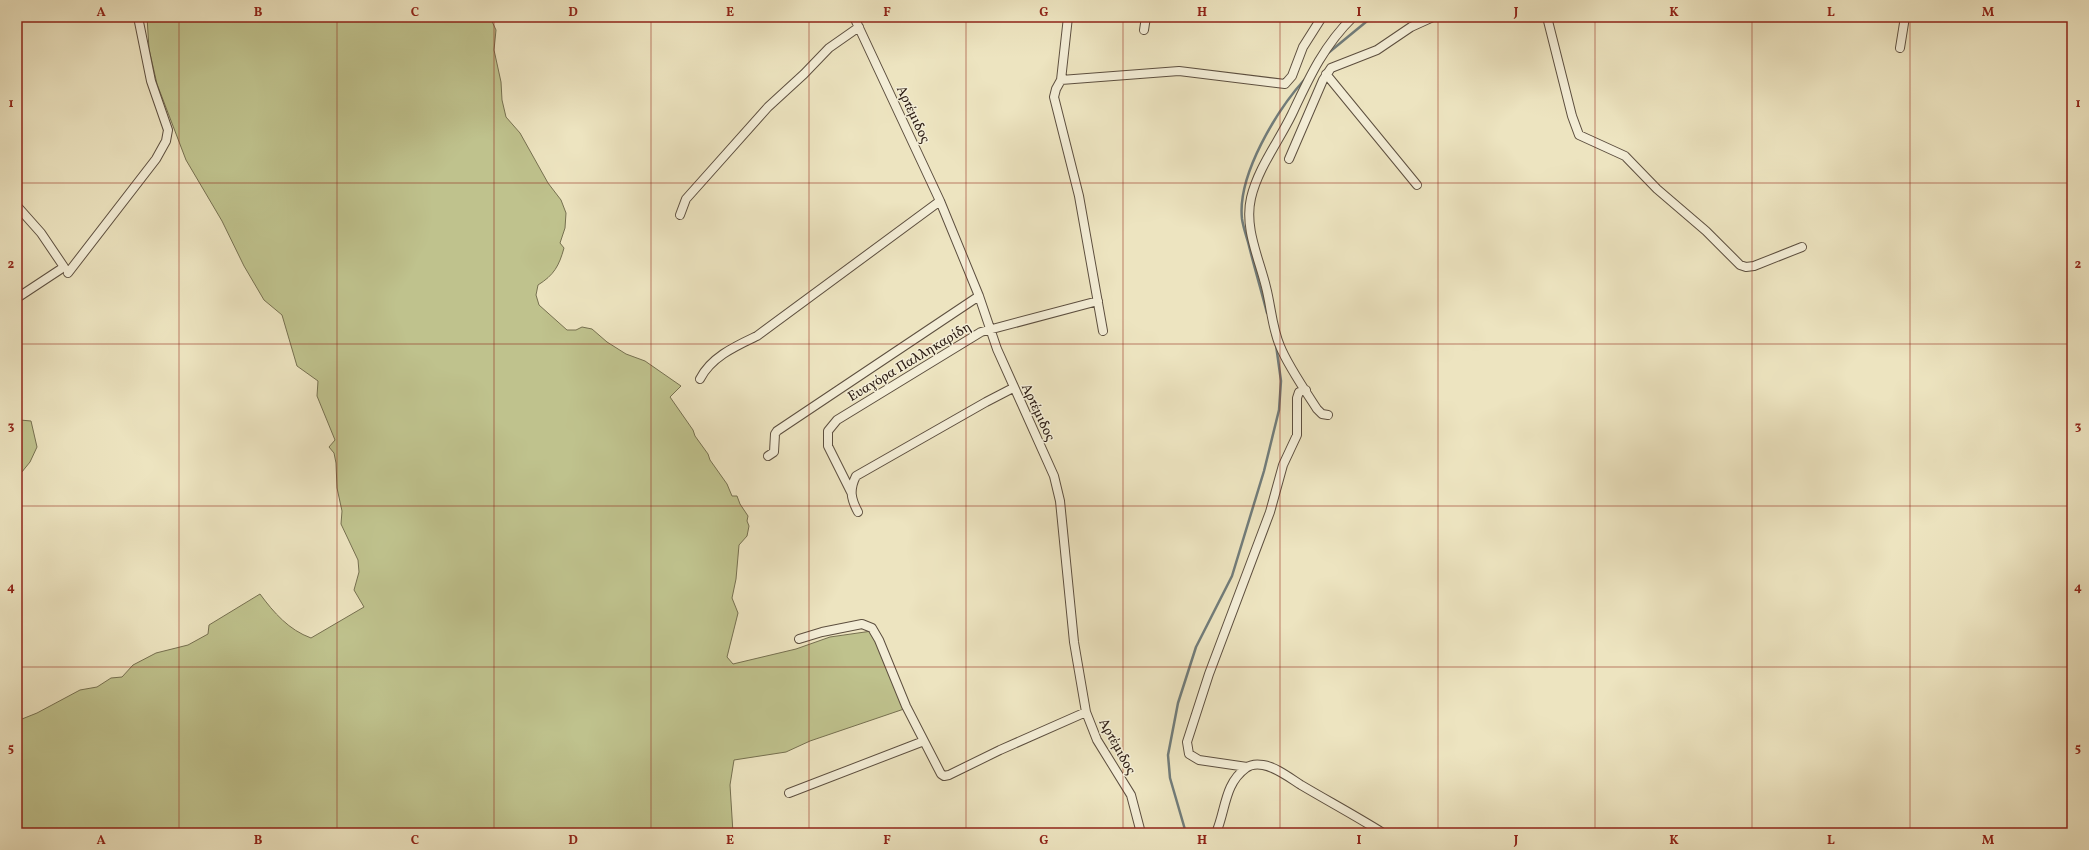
<svg xmlns="http://www.w3.org/2000/svg" width="2089" height="850" viewBox="0 0 2089 850" font-family="Vollkorn,serif">
  <style>
    .green { fill: #bfc28d; stroke: #767050 }
    .lines { fill: none; stroke-linecap: round; stroke-linejoin: round }
    .stream { stroke: #717c7a; stroke-width: 2.5 }
    .street-casing { stroke: #5d4f3f; stroke-width: 10 }
    .street { stroke: #f3edd6; stroke-width: 8 }
    .grid { fill: none; stroke: #8f2418; stroke-width: 1; stroke-opacity: 0.55 }
    .labels { text-anchor: middle; stroke-width: 3; stroke-linejoin: round; paint-order: stroke }
    .street-label { font-size: 14px; fill: #2d1d14; stroke: #f3edd6 }
    .neatline { fill: none; stroke: #8f2418; stroke-width: 1.5 }
    .grid-label { font-size: 13px; text-anchor: middle; font-weight: bold; fill: #8f2418 }
  </style>
  <rect width="100%" height="100%" fill="#ede4c0"/>
  <filter id="stains"><feTurbulence type="fractalNoise" baseFrequency=".005" numOctaves="4"/><feColorMatrix values="0 0 0 0 .2 0 0 0 0 .09 0 0 0 0 .02 0 0 0 .5 -.17"/></filter>
  <radialGradient id="worn" r=".72"><stop offset=".6" stop-color="#630" stop-opacity="0"/><stop offset="1" stop-color="#630" stop-opacity=".3"/></radialGradient>
  <path class="green" d="M147 17H490L496 30 494 50 501 82 502 100 506 117 520 133 548 183 561 200 566 213 565 228 560 243 564 248C559 266 554 275 538 285L536 295 539 305 567 330H576L582 327 592 329 607 342 626 354 645 361 681 386 670 397 693 430 695 436 708 454 710 460 727 484 732 496H737L740 504 748 516 747 521 749 526 747 536 739 545 736 579 732 598 738 613 727 657 733 664 796 649 830 637 872 631 904 709 810 741 786 752 734 760 730 785 733 833H17V721L37 713 80 690 97 687 111 678 122 677 133 665 156 653 188 645 208 634 209 625 260 594C274 613 289 630 311 638L364 607 354 590 359 572 358 560 341 524 342 511 337 488 336 463 334 453 329 447 335 440 317 396 318 381 297 366 282 315 264 300 244 266 222 221 186 160 157 84 149 49Z
    M17 415 20 420 31 421 37 447 30 462 17 478Z"/>
  <g class="lines">
    <path class="stream" d="M1327 54 1372 17
      M1267 313C1261 290 1254 266 1248 242 1246 235 1243 226 1242 219 1237 175 1277 110 1305 79
      M1186 833 1170 778 1168 755 1178 703 1196 647 1232 576 1264 471 1279 410 1281 381 1276 345"/>
    <g class="street-casing">
      <path id="street" d="M854 17 940 201 979 296 997 349 1054 476 1060 501 1074 642 1086 712 1097 740 1131 795 1141 833
        M1068 17 1061 80 1056 89 1054 97 1079 196 1103 331
        M1547 17 1572 116 1579 135 1625 156 1657 189 1706 231 1740 265 1746 267 1754 266 1802 247
        M1144 30 1146 17
        M1900 48 1905 17
        M1326 74 1417 185
        M1061 80 1179 71 1285 84 1292 76 1303 47 1322 17
        M1289 159 1323 80 1331 68 1377 50 1411 27 1433 17
        M17 206 41 233 64 267 17 298
        M680 215 686 199 768 107 804 74 829 48 859 27
        M68 273 156 159 166 141 168 130 151 81 138 17
        M700 379C711 357 736 346 757 336L940 201
        M1328 415 1322 414 1317 409C1306 392 1287 364 1280 346 1272 328 1271 306 1266 287 1259 258 1244 228 1251 198 1258 168 1279 141 1292 114 1309 78 1324 45 1353 17
        M768 456 774 452 775 434 777 431 979 296
        M851 492 828 446V431L837 420 981 332 1098 301
        M858 512C851 499 849 490 856 476L986 402 1013 388
        M799 639 822 632 862 624 872 628 879 640 906 706 924 741
        M1247 767 1199 760 1189 754 1187 742 1209 674 1270 512 1283 465 1297 435V398L1299 392 1306 390
        M789 793 924 741 941 774 944 776 949 775 1000 750 1086 712
        M1216 833C1226 810 1224 784 1246 768 1251 764 1257 764 1263 765 1276 767 1290 778 1301 785 1328 801 1356 816 1383 833"/>
    </g>
    <use href="#street" class="street"/>
  </g>
  <path class="grid" d="M179 17V833M337 17V833M494 17V833M651 17V833M809 17V833M966 17V833M1123 17V833M1280 17V833M1438 17V833M1595 17V833M1752 17V833M1910 17V833M17 183H2072M17 344H2072M17 506H2072M17 667H2072"/>
  <g class="labels">
    <g class="street-label">
      <text transform="translate(914 114) rotate(65)" y="5">Αρτέμιδος</text>
      <text transform="translate(909 361) rotate(-31)" y="5">Ευαγόρα Παλληκαρίδη</text>
      <text transform="translate(1039 412) rotate(65)" y="5">Αρτέμιδος</text>
      <text transform="translate(1118 746) rotate(61)" y="5">Αρτέμιδος</text>
    </g>
  </g>
  <rect width="2089" height="850" fill="none" stroke="#ede4c0" stroke-width="44"/>
  <rect x="22" y="22" width="2045" height="806" class="neatline"/>
  <g class="grid-label">
    <text x="101" y="16">A</text>
    <text x="258" y="16">B</text>
    <text x="415" y="16">C</text>
    <text x="573" y="16">D</text>
    <text x="730" y="16">E</text>
    <text x="887" y="16">F</text>
    <text x="1044" y="16">G</text>
    <text x="1202" y="16">H</text>
    <text x="1359" y="16">I</text>
    <text x="1516" y="16">J</text>
    <text x="1674" y="16">K</text>
    <text x="1831" y="16">L</text>
    <text x="1988" y="16">M</text>
    <text x="11" y="107">1</text>
    <text x="2078" y="107">1</text>
    <text x="11" y="268">2</text>
    <text x="2078" y="268">2</text>
    <text x="11" y="430">3</text>
    <text x="2078" y="430">3</text>
    <text x="11" y="591">4</text>
    <text x="2078" y="591">4</text>
    <text x="11" y="752">5</text>
    <text x="2078" y="752">5</text>
    <text x="101" y="844">A</text>
    <text x="258" y="844">B</text>
    <text x="415" y="844">C</text>
    <text x="573" y="844">D</text>
    <text x="730" y="844">E</text>
    <text x="887" y="844">F</text>
    <text x="1044" y="844">G</text>
    <text x="1202" y="844">H</text>
    <text x="1359" y="844">I</text>
    <text x="1516" y="844">J</text>
    <text x="1674" y="844">K</text>
    <text x="1831" y="844">L</text>
    <text x="1988" y="844">M</text>
  </g>
  <rect width="100%" height="100%" filter="url(#stains)"/>
  <rect width="100%" height="100%" fill="url(#worn)"/>
</svg>
